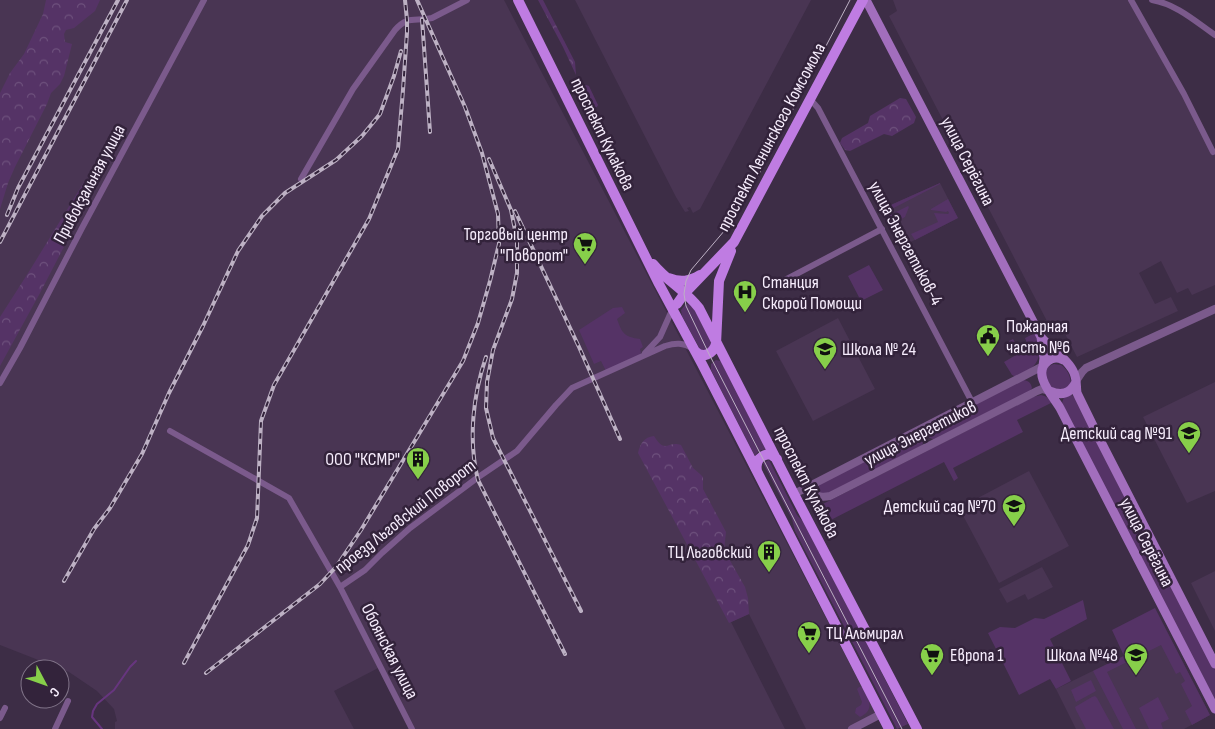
<svg xmlns="http://www.w3.org/2000/svg" width="1215" height="729" viewBox="0 0 1215 729" font-family="'Sofia Sans Condensed',sans-serif">
  <style>
    .built { fill: #493553 }
    .green { fill: #536 }
    .forest { fill: url(#forest-crowns) }
    .lines { fill: none; stroke-linecap: round; stroke-linejoin: round }
    .stream { stroke: #67357f; stroke-width: 2 }
    .minor { stroke: #7b5a8c; stroke-width: 6 }
    .tertiary { stroke: #7b5a8c; stroke-width: 8 }
    .secondary { stroke: #a26ebd; stroke-width: 9 }
    .primary { stroke: #bf7ce2; stroke-width: 10 }
    .tram { stroke: #bdb1c4; stroke-width: 1 }
    .rail-casing { stroke: #bdb1c4; stroke-width: 4 }
    .rail { stroke: #33233b; stroke-width: 2; stroke-dasharray: 5.5; stroke-linecap: butt }
    .labels { text-anchor: middle; stroke-width: 5; stroke-linejoin: round; paint-order: stroke }
    .street-label { font-size: 18px; fill: #f7edfd; stroke: #33233b }
    .poi-label { font-size: 18px; fill: #f7edfd; stroke: #33233b; text-anchor: end }
  </style>
  <defs>
    <pattern id="forest-crowns" width="20" height="18" patternUnits="userSpaceOnUse" patternTransform="scale(1.25)"><rect width="20" height="18" fill="#536"/><path d="M2 6a3 3 0 1 1 6 0M12 15a3 3 0 1 1 6 0" fill="none" stroke="#6e517d"/></pattern>
  </defs>
  <rect width="100%" height="100%" fill="#3d2d46"/>
  <path class="built" d="M0 0H504L878 718 856 729H806L749 614 731 622 785 729H415L382 666 334 691 354 729H115V722L117 721 114 709 97 691 69 672 0 645Z
    M575 0H811L700 209 693 213 690 207 687 208 689 211 685 212 676 197Z
    M893 0H1131L1213 155 1215 154V285L1192 295 1188 288 1177 293 1161 261 1139 273 1155 304 1171 297 1178 311 1077 357 1058 320 1049 325 889 16 897 11Z
    M940 183 958 218 903 246 884 208Z
    M838 318 875 389 813 421 776 351Z
    M1215 382V491L1187 503 1143 417Z
    M1029 471 1069 546 999 583 959 508Z
    M1042 567 1053 587 1028 600 1025 594 1007 603 999 589Z
    M1215 571V631L1191 583Z
    M1168 634 1210 715 1184 729H1076L1056 689Z"/>
  <path class="green" d="M586 85 589 86 598 105 597 107 586 112 576 90Z
    M940 183V184L886 212 884 208Z
    M948 199 958 218 915 240 911 234 938 222 934 213 948 214 949 213 948 211 946 212 931 210V209Z
    M908 206 909 207 905 217 896 222 897 225 893 227 888 216Z
    M869 265 883 290 861 301 848 276Z
    M688 304 693 307 711 341C712 348 706 352 700 349L682 316 681 310 685 305Z
    M622 307 625 313 617 319C622 333 624 337 640 339L643 347 640 349 641 353 638 356 606 371 601 361 594 364 579 330 613 308Z
    M1035 333C1041 345 1042 361 1030 369 1026 372 1021 374 1016 377L1012 375 1004 362 1016 355 1009 341 1013 339 1018 348 1027 343 1025 338Z
    M716 360 721 361 768 450C762 449 758 451 755 456L711 370V364Z
    M1054 364 1061 365C1067 369 1070 375 1071 383 1066 391 1059 390 1051 387 1046 378 1041 368 1054 364Z
    M1022 380C1027 380 1031 382 1032 388L1029 392 934 439C928 439 926 434 929 429Z
    M1041 395C1046 396 1049 398 1051 403L1017 420 1023 432 953 468 958 478 954 481 944 462 823 524 815 508 1033 397Z
    M1069 395H1072L1076 399 1215 670V702L1062 403 1064 397Z
    M917 434C923 435 925 440 922 445L828 494 821 493C818 490 818 487 820 484Z
    M769 460 797 515 805 524 908 724 897 729 795 531 792 519 763 463Z
    M1083 600 1087 619 1050 639 1071 681 1056 689 1050 679 1019 695 988 633 1000 627 1015 628 1035 618 1044 619Z
    M1155 608 1210 715 1192 725 1185 711 1192 706 1181 684 1185 681 1180 672 1176 674 1161 645 1107 672 1136 729H1123L1093 671 1124 656 1112 630Z
    M1091 680 1096 691 1076 702 1071 690Z
    M859 687H863C868 699 876 709 860 717L855 713 856 708 861 705 862 702 857 689Z
    M1095 696 1097 698 1114 729H1086L1076 710 1075 707 1092 697Z
    M1158 697 1169 719 1161 723 1163 729H1149L1139 708Z"/>
  <path class="forest" d="M46 0H100L95 11 74 28 66 30 64 34 65 42 72 44 64 76 60 84 51 93 47 104 15 167 8 183 0 209V93L10 73 24 54 43 14Z
    M538 0H543L575 62 576 75 563 47Z
    M900 98 906 99 916 117 914 123 892 136 884 134 850 151 845 150 840 143 842 138 868 123 870 116Z
    M84 182 97 183 40 293 0 366V317L30 270Z
    M654 436C666 455 667 440 681 445L693 468 700 474 703 477V489L726 532 724 550 745 587 748 598 749 614 729 623 638 453C640 444 644 437 654 436Z"/>
  <g class="lines">
    <path class="stream" d="M102 729 92 717 93 711 97 704 114 690 130 667 136 661"/>
    <path class="minor" d="M1131 0 1184 94 1213 152
      M1152 0C1176 4 1195 21 1215 35
      M810 99 818 108 972 402
      M301 179 353 89 395 30C408 15 415 22 432 18L467 0
      M783 281 882 229
      M645 353 660 337 672 310
      M0 383 20 348 82 228 204 0
      M170 431 289 498 340 587 412 729
      M340 587 365 570 382 553 410 528 477 478 517 451 556 405 572 388 665 346C675 343 683 342 693 349
      M0 718 5 708
      M55 729 68 701"/>
    <path class="tertiary" d="M1076 381 1082 372 1086 368 1215 309
      M804 488C817 492 815 499 830 496L1037 391 1042 389 1049 391
      M794 494 1043 366
      M852 729 881 714"/>
    <path class="secondary" d="M866 0 1041 337C1050 348 1069 360 1074 373 1077 380 1076 386 1077 393L1099 438 1215 664
      M1041 337 1044 358 1043 366
      M1063 360C1058 357 1053 357 1048 361 1031 373 1053 396 1060 408L1215 709
      M1050 391C1061 396 1070 394 1076 382"/>
    <path class="primary" d="M518 0 659 284 702 364 889 729
      M653 264C667 281 686 291 699 308L794 494 917 729
      M669 278C681 283 690 281 700 275
      M677 304 684 294 734 242 863 0
      M695 351C703 359 713 354 716 344L719 281 731 251
      M757 471C755 461 760 455 770 454L777 459"/>
    <path class="tram" d="M850 0 744 203 725 230 691 270 686 281 684 294 686 306 709 354 902 729"/>
    <g class="rail-casing">
      <path id="rail" d="M422 19 430 132
        M489 159 511 210 517 240V273L512 299 493 350 487 382 486 408 493 438 581 611
        M515 211 579 347 620 439
        M7 215 18 188 118 0
        M0 242 127 0
        M486 357C473 395 468 440 478 480L565 654
        M64 581 94 529 110 508 142 454 169 393 203 326 238 251 262 216 285 193 336 160 362 136 380 114 394 76 401 51
        M184 663 248 545 257 518 261 421 274 385 369 219 398 149 403 90 407 32V20L405 0
        M206 673 320 584 336 567 361 530 463 361 478 323 490 281 499 244 498 214 482 153 465 107 417 0"/>
    </g>
    <use href="#rail" class="rail"/>
  </g>
  <defs>
    <g id="supermarket-pin" transform="scale(1.25)"><path d="M0 17L-7.5 6A9.5 9.5 0 1 1 7.5 6Z" fill="#87cf4a" stroke="#33233b"/><path d="M-6-5.5h2.5l.6 2H6L4.5 2H-2.5L-4.4-4H-6ZM-1.5 3.2a1.3 1.3 0 1 0 .1 0ZM3 3.2a1.3 1.3 0 1 0 .1 0Z" fill="#111"/></g>
    <g id="hospital-pin" transform="scale(1.25)"><path d="M0 17L-7.5 6A9.5 9.5 0 1 1 7.5 6Z" fill="#87cf4a" stroke="#33233b"/><path d="M-5-5h3v3.5h4V-5h3V5h-3V1.5h-4V5h-3Z" fill="#111"/></g>
    <g id="civic-pin" transform="scale(1.25)"><path d="M0 17L-7.5 6A9.5 9.5 0 1 1 7.5 6Z" fill="#87cf4a" stroke="#33233b"/><path d="M-.6-6.5H3V-4.5H.6V-3L4-1V1h2V6H-6V1h2V-1L-.6-3ZM-1.2 2.5V6h2.4V2.5Z" fill="#111"/></g>
    <g id="school-pin" transform="scale(1.25)"><path d="M0 17L-7.5 6A9.5 9.5 0 1 1 7.5 6Z" fill="#87cf4a" stroke="#33233b"/><path d="M0-5L7-2L0 1L-7-2ZM-4 1L0 2.5L4 1V4Q0 6-4 4Z" fill="#111"/></g>
    <g id="building-pin" transform="scale(1.25)"><path d="M0 17L-7.5 6A9.5 9.5 0 1 1 7.5 6Z" fill="#87cf4a" stroke="#33233b"/><path d="M-4-6H4V6H1V3H-1V6H-4ZM-2.5-4.3h1.7v1.8h-1.7ZM.8-4.3h1.7v1.8H.8ZM-2.5-1h1.7V.8h-1.7ZM.8-1h1.7V.8H.8Z" fill="#111"/></g>
  </defs>
  <g fill-rule="evenodd">
    <use href="#supermarket-pin" x="585" y="244"/>
    <use href="#hospital-pin" x="745" y="292"/>
    <use href="#civic-pin" x="988" y="336"/>
    <use href="#school-pin" x="825" y="349"/>
    <use href="#school-pin" x="1189" y="433"/>
    <use href="#building-pin" x="418" y="459"/>
    <use href="#school-pin" x="1014" y="506"/>
    <use href="#building-pin" x="769" y="552"/>
    <use href="#supermarket-pin" x="809" y="633"/>
    <use href="#supermarket-pin" x="932" y="655"/>
    <use href="#school-pin" x="1136" y="655"/>
  </g>
  <g class="labels">
    <g class="street-label">
      <text transform="translate(603 134) rotate(64)" y="6">проспект Кулакова</text>
      <text transform="translate(771 137) rotate(-62)" y="6">проспект Ленинского Комсомола</text>
      <text transform="translate(968 161) rotate(63)" y="6">улица Серёгина</text>
      <text transform="translate(89 184) rotate(-62)" y="6">Привокзальная улица</text>
      <text transform="translate(906 243) rotate(62)" y="6">улица Энергетиков-4</text>
      <text transform="translate(920 433) rotate(-27)" y="6">улица Энергетиков</text>
      <text transform="translate(807 482) rotate(63)" y="6">проспект Кулакова</text>
      <text transform="translate(405 516) rotate(-38)" y="6">проезд Льговский Поворот</text>
      <text transform="translate(1147 542) rotate(63)" y="6">улица Серёгина</text>
      <text transform="translate(390 651) rotate(63)" y="6">Обоянская улица</text>
    </g>
    <g class="poi-label">
      <text x="568" y="240">Торговый центр<tspan x="568" dy="21">"Поворот"</tspan></text>
      <text x="762" y="288" text-anchor="start">Станция<tspan x="762" dy="21">Скорой Помощи</tspan></text>
      <text x="1006" y="332" text-anchor="start">Пожарная<tspan x="1006" dy="21">часть №6</tspan></text>
      <text x="842" y="355" text-anchor="start">Школа № 24</text>
      <text x="1172" y="439">Детский сад №91</text>
      <text x="400" y="465">ООО "КСМР"</text>
      <text x="996" y="512">Детский сад №70</text>
      <text x="752" y="558">ТЦ Льговский</text>
      <text x="826" y="639" text-anchor="start">ТЦ Альмирал</text>
      <text x="950" y="661" text-anchor="start">Европа 1</text>
      <text x="1118" y="661">Школа №48</text>
    </g>
  </g>
  <g transform="translate(45 684) rotate(131)"><circle r="24" fill="#33233b" stroke="#817489"/>
  <path d="M0-4L9 19L0 12L-9 19Z" fill="#87cf4a"/>
  <text y="-8" font-size="14" font-weight="bold" text-anchor="middle" fill="#f7edfd">С</text>
  </g>
</svg>
